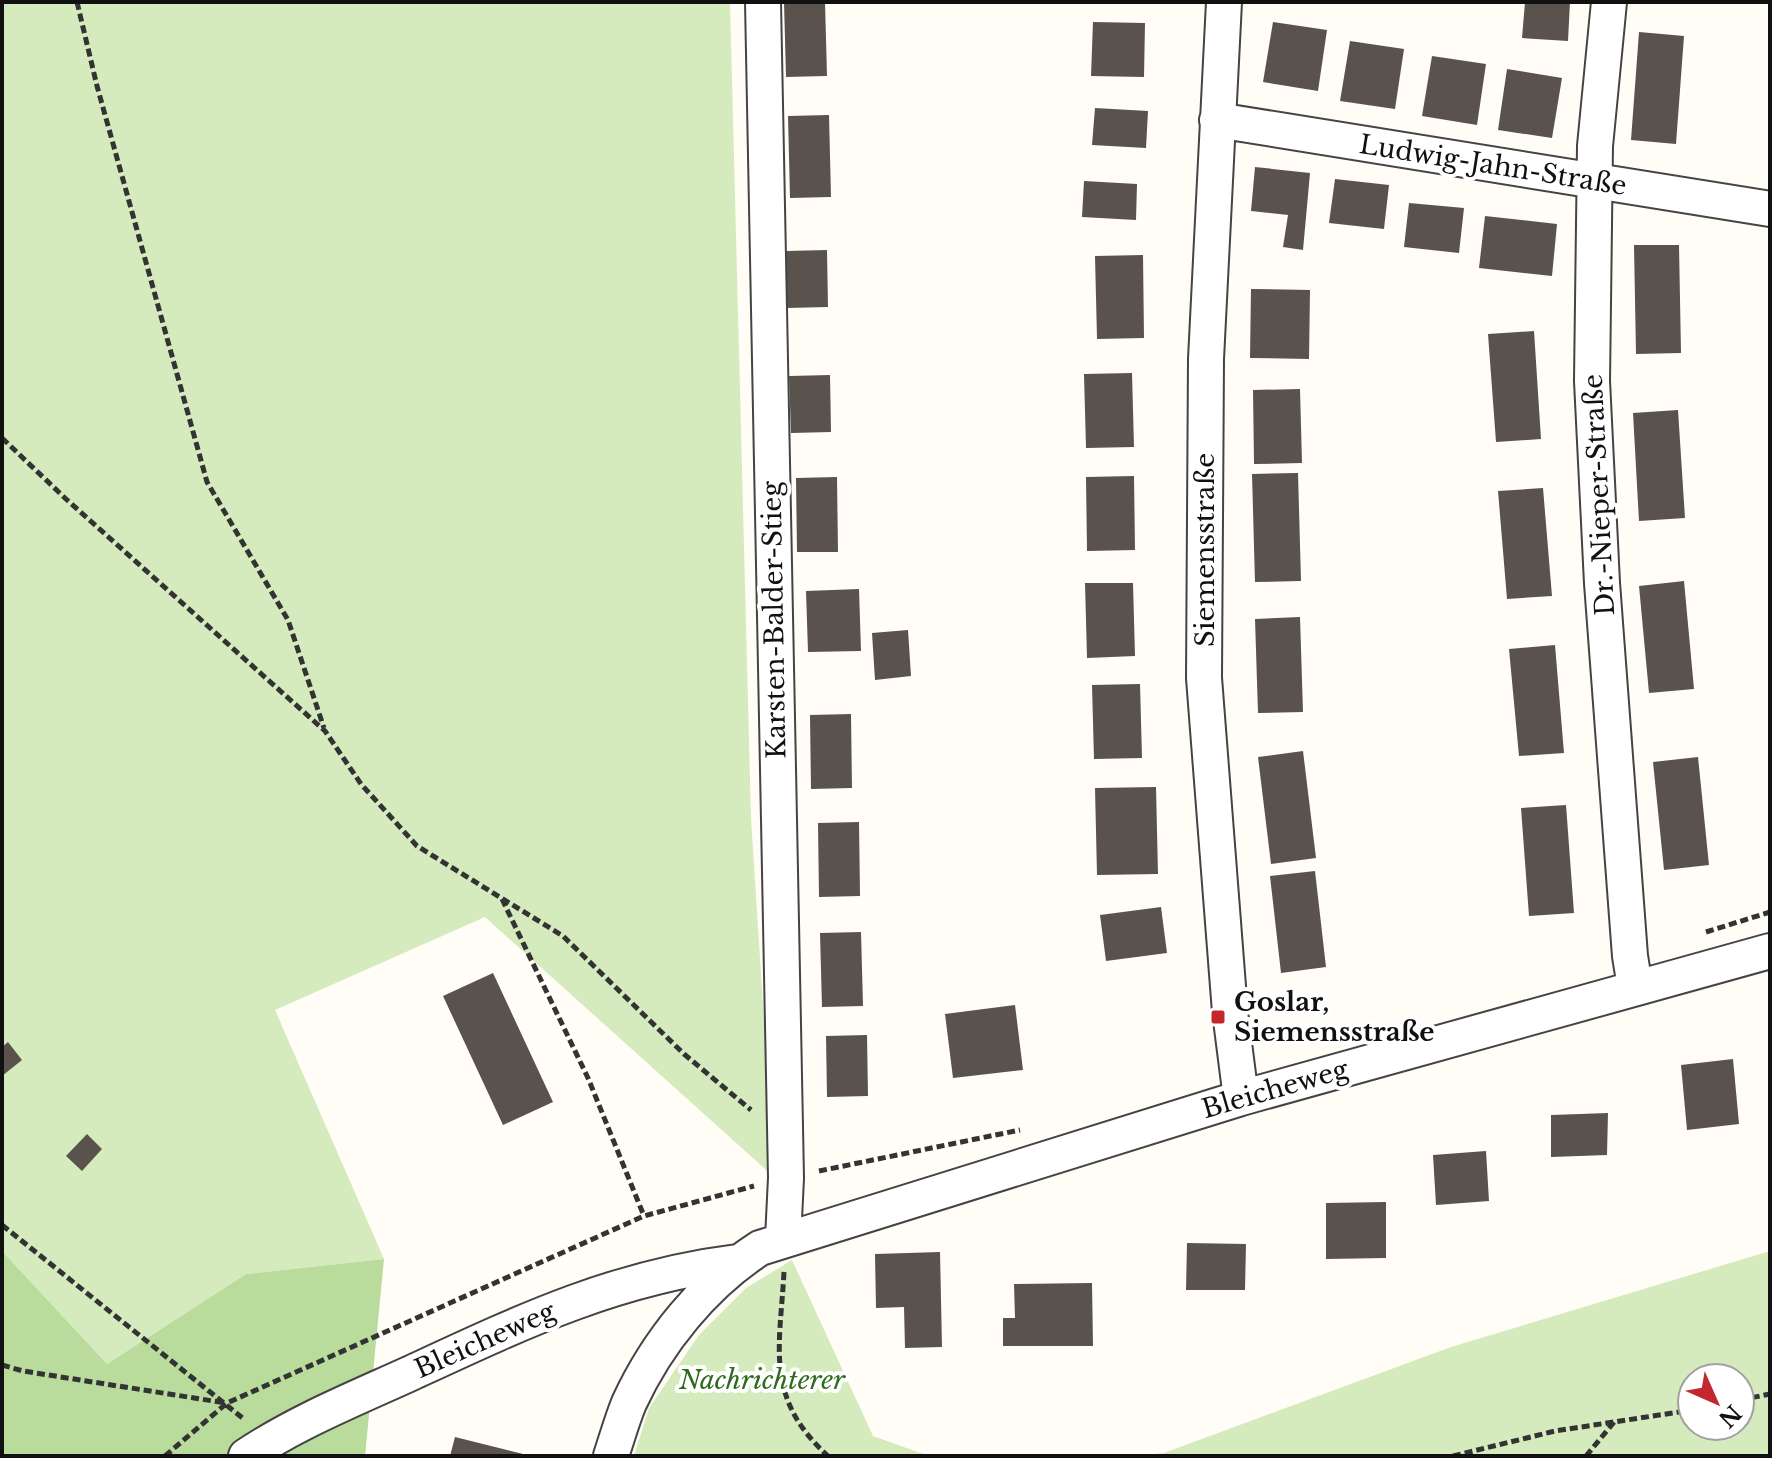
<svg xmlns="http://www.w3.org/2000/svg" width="1772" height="1458" viewBox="0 0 1772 1458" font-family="'Libre Baskerville',serif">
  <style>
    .green { fill: #d5ebbd; fill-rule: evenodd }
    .forest { fill: #b9dc9c }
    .building { fill: #5a524d }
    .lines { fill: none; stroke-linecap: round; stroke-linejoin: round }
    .minor-casing { stroke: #444; stroke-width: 38 }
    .path { stroke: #333; stroke-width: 5; stroke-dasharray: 8 4; stroke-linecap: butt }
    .minor { stroke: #fff; stroke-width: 34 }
    .poi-dot { fill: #c4262e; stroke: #fff; stroke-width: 3 }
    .labels { text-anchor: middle; stroke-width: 8; stroke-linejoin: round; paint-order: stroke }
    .street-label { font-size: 26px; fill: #111; stroke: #fff }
    .poi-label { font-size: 26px; font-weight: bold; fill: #111; stroke: #fff; text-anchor: start }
    .park-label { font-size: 26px; font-style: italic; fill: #2f6b1f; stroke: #fff }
  </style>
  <rect width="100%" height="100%" fill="#fffdf5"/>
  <path class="green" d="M2 2H730L751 818 774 1177 485 917 275 1010 384 1259 246 1274 107 1364 2 1251Z
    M1770 1251V1456H1138L1164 1453 1451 1347ZM1692 1378H1740V1426H1692Z
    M792 1260 873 1436 929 1456H634L649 1408 699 1335 746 1288Z"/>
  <path class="forest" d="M2 1251 107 1364 246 1274 384 1259 365 1456H2Z"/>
  <path class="building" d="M784 2H825L827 76 786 77Z
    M1525 2H1570L1568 41 1522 38Z
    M1093 22 1145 23 1144 77 1091 76Z
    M1273 22 1327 30 1318 91 1263 82Z
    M1639 32 1684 36 1676 144 1631 140Z
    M1350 41 1404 49 1395 109 1340 101Z
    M1432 56 1486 64 1477 125 1422 116Z
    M1507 69 1562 78 1552 138 1498 130Z
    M1095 108 1148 111 1146 148 1092 145Z
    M829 115 831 197 790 198 788 116Z
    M1255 167 1310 173 1303 250 1283 247 1288 215 1251 211Z
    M1335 179 1389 185 1384 229 1329 223Z
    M1084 181 1137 184 1136 220 1082 217Z
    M1409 203 1464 208 1459 253 1404 247Z
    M1485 216 1557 224 1552 276 1479 268Z
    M1634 245H1679L1681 353 1636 354Z
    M827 250 828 307 787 308 786 251Z
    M1143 255 1144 338 1097 339 1095 256Z
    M1251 289 1310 290 1309 359 1250 358Z
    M1534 331 1541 439 1496 442 1488 334Z
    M1132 373 1134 447 1086 448 1084 374Z
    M830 375 831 432 791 433 789 376Z
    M1300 389 1302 463 1254 464 1253 390Z
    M1678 410 1685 518 1639 521 1633 413Z
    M1298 473 1301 581 1255 582 1252 474Z
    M1134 476 1135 550 1087 551 1086 477Z
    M837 477 838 552H797L796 478Z
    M1543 488 1552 596 1507 599 1498 491Z
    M1684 581 1694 689 1649 693 1639 586Z
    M1085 583H1133L1135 656 1087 658Z
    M859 589 861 651 808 652 806 591Z
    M1300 617 1303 712 1258 713 1255 619Z
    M908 630 911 676 875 680 872 633Z
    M1555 645 1564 753 1519 756 1509 649Z
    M1140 684 1142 758 1094 759 1092 685Z
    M851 714 852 788 811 789 810 715Z
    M1303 751 1316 858 1271 864 1258 757Z
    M1698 757 1709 865 1664 870 1653 762Z
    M1156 787 1158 874 1097 875 1095 788Z
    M1566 805 1574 913 1529 916 1521 808Z
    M859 822 860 896 819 897 818 823Z
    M1315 871 1326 967 1281 973 1270 876Z
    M1161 907 1167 953 1106 961 1100 915Z
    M861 932 863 1006 822 1007 820 933Z
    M493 973 553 1102 503 1125 443 996Z
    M1015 1005 1023 1070 953 1078 945 1014Z
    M867 1035 868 1096 827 1097 826 1036Z
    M8 1042 22 1060 2 1076V1047Z
    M1733 1059 1739 1124 1687 1130 1681 1065Z
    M1608 1113 1607 1155 1551 1157V1115Z
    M87 1134 102 1149 82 1171 66 1156Z
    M1486 1151 1489 1201 1436 1205 1433 1155Z
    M1386 1202V1258L1326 1259V1203Z
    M1187 1243 1246 1244 1245 1290H1186Z
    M940 1252 942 1347 905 1348 904 1307 876 1308 875 1254Z
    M1092 1283 1093 1346H1003V1318H1015L1014 1284Z
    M455 1437 527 1455V1456H450Z"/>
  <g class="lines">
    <g class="minor-casing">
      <path id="minor" d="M763 2 786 1178 783 1239
        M1224 2 1206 359 1204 678 1230 1012 1241 1098
        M1609 2 1595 146 1592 381 1602 583 1630 956 1635 987
        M1217 120 1770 209
        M246 1456C297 1422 354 1399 409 1374 519 1323 615 1277 737 1262
        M611 1456C617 1438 622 1420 629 1403 657 1342 704 1284 760 1248L1241 1098 1770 951"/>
    </g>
    <path class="path" d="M77 2 97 86 207 482 288 620 324 728
      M2 438 66 499 325 731 361 784 417 846 563 936 684 1054 751 1110
      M502 899 588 1078 644 1216
      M1706 932 1770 912
      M819 1171 1020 1130
      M2 1225 245 1420
      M784 1272C780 1347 764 1398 828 1456
      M2 1365 23 1371 226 1403
      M1740 1400 1770 1394
      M165 1456 227 1403 644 1216 754 1186
      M1453 1456 1555 1431 1692 1410
      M1586 1456 1615 1421"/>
    <use href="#minor" class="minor"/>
  </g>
  <rect class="poi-dot" x="1210" y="1009" width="16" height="16" rx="4"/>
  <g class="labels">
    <g class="street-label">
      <text transform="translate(1493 165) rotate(9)" y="9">Ludwig-Jahn-Straße</text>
      <text transform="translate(1599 495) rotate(-93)" y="9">Dr.-Nieper-Straße</text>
      <text transform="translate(1205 550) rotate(-90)" y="9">Siemensstraße</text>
      <text transform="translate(774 620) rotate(-91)" y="9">Karsten-Balder-Stieg</text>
      <text transform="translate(1275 1089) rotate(-16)" y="9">Bleicheweg</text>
      <text transform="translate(485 1340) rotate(-24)" y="9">Bleicheweg</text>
    </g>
    <g class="poi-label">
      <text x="1234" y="1011">Goslar,<tspan x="1234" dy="30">Siemensstraße</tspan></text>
    </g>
    <g class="park-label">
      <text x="762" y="1389">Nachrichterer</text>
    </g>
  </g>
  <rect width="1772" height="1458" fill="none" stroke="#111111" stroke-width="8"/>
  <g transform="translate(1716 1402) rotate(135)"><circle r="38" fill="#ffffff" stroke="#a0a0a0" stroke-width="2"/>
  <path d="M0-6L14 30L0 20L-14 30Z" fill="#c4262e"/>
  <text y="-12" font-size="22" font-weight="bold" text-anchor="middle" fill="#111111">N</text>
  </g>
</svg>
